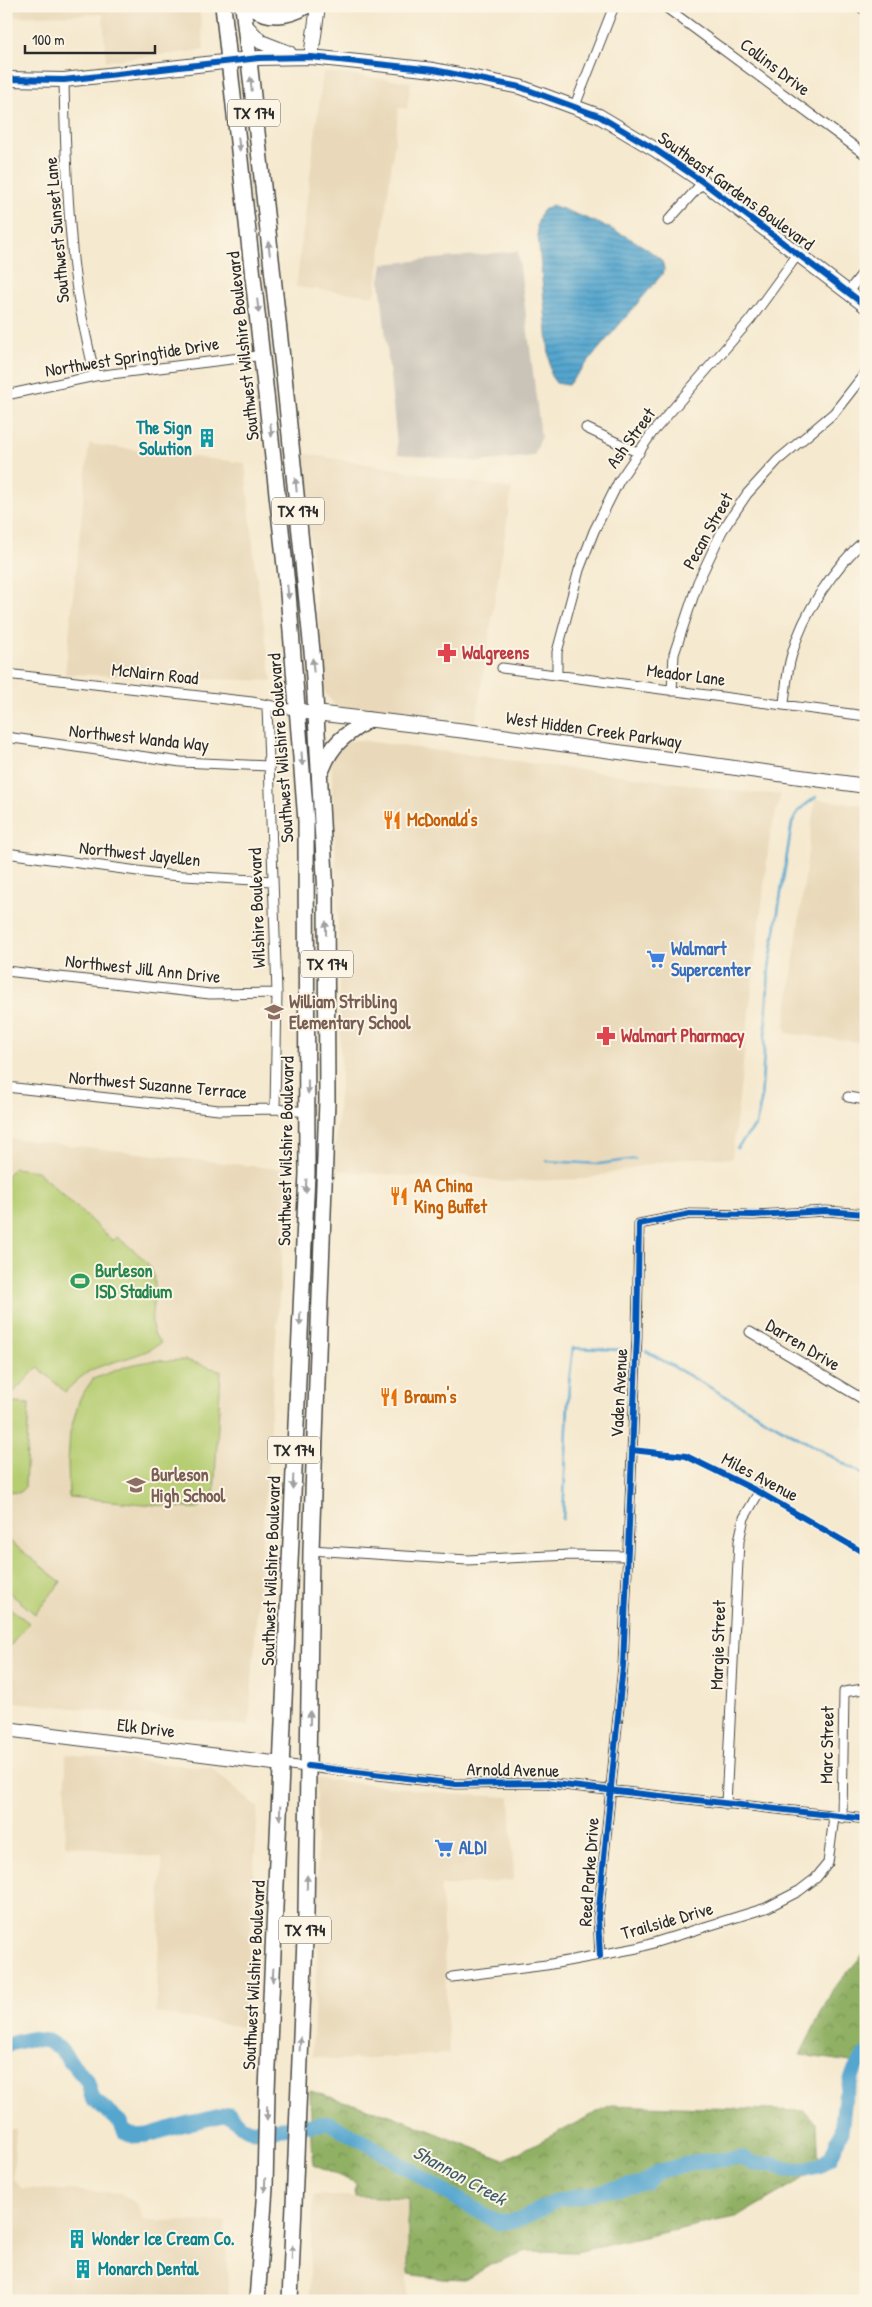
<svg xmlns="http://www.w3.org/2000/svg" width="872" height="2307" viewBox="0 0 872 2307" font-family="'Patrick Hand',sans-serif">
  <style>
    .built { fill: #e9d9ba }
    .industrial { fill: #c9c3b8 }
    .forest { fill: url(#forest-crowns); stroke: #5e6e48 }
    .garden { fill: #b6cd72; stroke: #707c4e }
    .water { fill: url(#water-rules); stroke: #40687d }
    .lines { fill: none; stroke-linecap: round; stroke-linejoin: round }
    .stream { stroke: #54a6cf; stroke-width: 2.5 }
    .river { stroke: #54a6cf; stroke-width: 15 }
    .street-casing { stroke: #494844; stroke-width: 11 }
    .secondary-casing { stroke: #494844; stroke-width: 16 }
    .primary-casing { stroke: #494844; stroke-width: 18 }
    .street { stroke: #fff; stroke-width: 9 }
    .secondary { stroke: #fff; stroke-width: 14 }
    .primary { stroke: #fff; stroke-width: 15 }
    .cycleway-casing { stroke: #fcf5e5; stroke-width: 9 }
    .cycleway { stroke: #0057b8; stroke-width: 6 }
    .oneway { fill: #a0a0a0 }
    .labels { text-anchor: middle; stroke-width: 4; stroke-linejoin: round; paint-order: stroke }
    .shield { fill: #fcf5e5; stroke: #6a6863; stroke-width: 1 }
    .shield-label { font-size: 16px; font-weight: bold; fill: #2b2b2b }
    .street-label { font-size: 18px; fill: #2b2b2b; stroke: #fcf5e5 }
    .culture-label { font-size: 18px; font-weight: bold; fill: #0d838f; stroke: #fcf5e5; text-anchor: start }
    .health-label { font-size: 18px; font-weight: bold; fill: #be3a42; stroke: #fcf5e5; text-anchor: start }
    .food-label { font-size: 18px; font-weight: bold; fill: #c56008; stroke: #fcf5e5; text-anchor: start }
    .shop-label { font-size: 18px; font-weight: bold; fill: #366cbe; stroke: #fcf5e5; text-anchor: start }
    .education-label { font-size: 18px; font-weight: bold; fill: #785e54; stroke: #fcf5e5; text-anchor: start }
    .leisure-label { font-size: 18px; font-weight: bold; fill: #27864d; stroke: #fcf5e5; text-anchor: start }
    .water-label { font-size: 19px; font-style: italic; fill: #3b5c6d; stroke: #fcf5e5 }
  </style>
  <defs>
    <pattern id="forest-crowns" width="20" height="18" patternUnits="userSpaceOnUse" patternTransform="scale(1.25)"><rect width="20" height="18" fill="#90b064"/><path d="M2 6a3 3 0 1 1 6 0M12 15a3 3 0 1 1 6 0" fill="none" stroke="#768f53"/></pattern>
    <pattern id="water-rules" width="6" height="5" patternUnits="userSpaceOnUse" patternTransform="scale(1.25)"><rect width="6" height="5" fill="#54a6cf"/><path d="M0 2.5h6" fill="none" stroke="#4687a8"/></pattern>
  </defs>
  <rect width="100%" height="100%" fill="#fcf5e5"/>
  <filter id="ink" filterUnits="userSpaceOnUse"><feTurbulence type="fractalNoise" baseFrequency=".02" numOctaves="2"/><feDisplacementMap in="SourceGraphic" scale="10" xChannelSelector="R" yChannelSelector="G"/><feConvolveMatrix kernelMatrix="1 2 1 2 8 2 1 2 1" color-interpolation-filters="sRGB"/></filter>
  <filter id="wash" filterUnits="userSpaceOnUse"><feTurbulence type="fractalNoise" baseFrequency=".0096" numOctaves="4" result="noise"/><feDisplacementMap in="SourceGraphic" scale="20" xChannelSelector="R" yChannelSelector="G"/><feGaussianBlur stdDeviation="1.12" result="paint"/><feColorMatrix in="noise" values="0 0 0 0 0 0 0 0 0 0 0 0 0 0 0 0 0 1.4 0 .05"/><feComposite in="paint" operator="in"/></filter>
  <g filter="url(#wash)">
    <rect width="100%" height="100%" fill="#f5e9cf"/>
    <path class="built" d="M6 6H199L204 50 106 61 103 14 6 17Z
      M323 72 411 82 407 109 399 108 375 296 296 287Z
      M89 444 245 463 255 566 272 681 65 674Z
      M302 453 512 489 476 721 358 712 336 707 325 693Z
      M358 740 753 793 781 794 770 836 732 1158H695L659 1162 586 1179 505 1182 458 1175 446 1179 333 1170 341 1075 337 893 331 759 345 742Z
      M815 799 866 805V1043L786 1033 785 1026Z
      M6 1138 288 1170 249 1726 6 1701Z
      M66 1754 211 1768 258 1808 244 2027 156 2013 162 1858 65 1845Z
      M316 1778 450 1794 510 1797 514 1880 441 1886 449 2054 336 2060 312 2056 318 1939Z
      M6 2129H16L13 2179 22 2188 120 2193 137 2204 144 2220 225 2222 229 2301H6Z
      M313 2195 408 2198 407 2301H309Z"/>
    <path class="industrial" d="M518 251 541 438 534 456 480 462 398 454 380 281 383 264Z"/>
    <path class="forest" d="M866 1951V2064L800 2055 833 1989Z
      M310 2091 393 2116 504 2160 611 2105 804 2111 817 2123 819 2169 739 2216 576 2252 527 2251 492 2264 465 2280 442 2279 408 2274V2198L355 2196 356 2183 313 2165Z"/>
    <path class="garden" d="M14 1168 37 1171 113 1241 117 1237C128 1246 148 1259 153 1273 161 1295 141 1324 161 1343 141 1357 118 1359 96 1368 84 1373 74 1383 65 1392L38 1367 6 1400V1176Z
      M186 1360 221 1371 214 1496 197 1509 69 1497 68 1462 70 1432 80 1398 93 1379 130 1365 151 1361Z
      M11 1403 29 1404 25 1487 19 1493 6 1491V1404Z
      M6 1538 61 1582 35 1614 6 1590Z
      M6 1605 29 1623 6 1651Z"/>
    <path class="water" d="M552 205C586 218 631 234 659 258 663 262 664 266 664 272L568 385 556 383 551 376 537 225 541 212Z"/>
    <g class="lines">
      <path class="stream" d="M737 1148 756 1125 761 1102 769 969 792 823 799 810 816 797
        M547 1161 599 1164 635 1159
        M646 1351 866 1476
        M563 1519 569 1382 573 1348 626 1350"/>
      <path class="river" d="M6 2045 29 2039 48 2041 59 2048 88 2082 92 2098 120 2122 124 2131 133 2136 148 2135 189 2123 229 2114 241 2126 254 2131 329 2123 375 2148 440 2189 499 2223 522 2219 556 2201 646 2182 658 2172 693 2162 742 2158 754 2164H775L786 2170H801L819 2166 831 2157 841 2132 845 2097 855 2069 866 2054"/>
    </g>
  </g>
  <g filter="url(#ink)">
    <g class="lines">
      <g class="street-casing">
        <path id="street" d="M664 6 866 155
          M859 6 866 11
          M64 80C65 140 67 199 73 259 77 299 86 337 95 376
          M574 108 614 6
          M668 221 703 182
          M847 293 866 269
          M6 395 95 376 264 355
          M586 428 639 453
          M502 668 866 716
          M6 674 252 702 299 711
          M557 674V652L579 570 594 531 619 481 652 433 750 320 798 254
          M672 691 674 654 698 582 722 531 747 494 778 460 834 413 866 372
          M784 703C786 687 787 670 792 654 803 613 835 566 866 539
          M267 706 277 993 275 1109
          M6 737 181 762 268 766
          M6 853 167 875 272 881
          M6 971 210 994 277 993
          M6 1087 219 1110 275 1109 308 1112
          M848 1097 866 1100
          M750 1332 866 1401
          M311 1550 467 1560 570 1555 627 1556
          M281 1764 456 1784 545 1783 866 1819
          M726 1804 739 1541 744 1518 759 1492
          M842 1818 844 1692 863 1689
          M600 1956 598 1918 623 1666 637 1336 639 1224 690 1214 754 1215 826 1211 866 1214
          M452 1977 546 1965 637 1948 766 1908 799 1891 816 1878 828 1863 834 1817"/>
      </g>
      <g class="secondary-casing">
        <path id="secondary" d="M245 25 261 42 289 53
          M311 57 318 6
          M6 79 64 80 259 58 311 57 434 70 520 87 599 116 656 150 703 182 866 306
          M299 711 466 731 866 786
          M6 1729 281 1764"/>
      </g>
      <g class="primary-casing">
        <path id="primary" d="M223 6 288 593 306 821 307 1173 267 2090 265 2188 257 2301
          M243 6 284 376 313 661 326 894 327 1101 311 1550 306 1915 290 2301
          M250 6C267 19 288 17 306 6
          M322 769C332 743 345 735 368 720"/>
      </g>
      <use href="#street" class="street"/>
      <use href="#secondary" class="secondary"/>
      <use href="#primary" class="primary"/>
      <g class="cycleway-casing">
        <path id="cycleway" d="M6 79 64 80 259 58 311 57 434 70 520 87 599 116 656 150 703 182 866 306
          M632 1450 686 1456 759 1492 866 1554
          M308 1766 456 1784 545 1783 866 1819
          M600 1956 598 1918 623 1666 637 1336 639 1224 690 1214 754 1215 826 1211 866 1214"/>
      </g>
      <use href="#cycleway" class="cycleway"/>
    </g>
    <defs><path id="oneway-solid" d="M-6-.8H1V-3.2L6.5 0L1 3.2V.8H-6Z" transform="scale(1.25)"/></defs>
    <g class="oneway">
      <use href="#oneway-solid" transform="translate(251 84) rotate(-96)"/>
      <use href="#oneway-solid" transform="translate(239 144) rotate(83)"/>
      <use href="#oneway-solid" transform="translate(269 248) rotate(-97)"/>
      <use href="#oneway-solid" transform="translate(258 306) rotate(83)"/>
      <use href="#oneway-solid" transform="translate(271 430) rotate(84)"/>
      <use href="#oneway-solid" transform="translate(296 485) rotate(-96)"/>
      <use href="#oneway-solid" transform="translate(288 592) rotate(84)"/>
      <use href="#oneway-solid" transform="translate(313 665) rotate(-95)"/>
      <use href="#oneway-solid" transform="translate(302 759) rotate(86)"/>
      <use href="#oneway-solid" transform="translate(326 928) rotate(-90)"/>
      <use href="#oneway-solid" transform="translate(308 1087) rotate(89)"/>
      <use href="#oneway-solid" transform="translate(306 1186) rotate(93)"/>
      <use href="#oneway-solid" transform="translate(300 1319) rotate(93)"/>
      <use href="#oneway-solid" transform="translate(293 1482) rotate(93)"/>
      <use href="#oneway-solid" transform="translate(310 1718) rotate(-89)"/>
      <use href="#oneway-solid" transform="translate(280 1813) rotate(92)"/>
      <use href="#oneway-solid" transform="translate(307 1882) rotate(-89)"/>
      <use href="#oneway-solid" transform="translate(273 1975) rotate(93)"/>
      <use href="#oneway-solid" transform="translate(300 2044) rotate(-87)"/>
      <use href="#oneway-solid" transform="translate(267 2113) rotate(91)"/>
      <use href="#oneway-solid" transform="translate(265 2185) rotate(92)"/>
      <use href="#oneway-solid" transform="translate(292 2252) rotate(-88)"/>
    </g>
  </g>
  <defs>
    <g id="building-bare" transform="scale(1.5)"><path d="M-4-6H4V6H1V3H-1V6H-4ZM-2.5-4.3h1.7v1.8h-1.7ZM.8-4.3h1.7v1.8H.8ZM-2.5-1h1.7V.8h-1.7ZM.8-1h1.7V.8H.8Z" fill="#0f9aa8" stroke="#fcf5e5" stroke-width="2.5" paint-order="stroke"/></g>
    <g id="pharmacy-bare" transform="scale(1.5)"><path d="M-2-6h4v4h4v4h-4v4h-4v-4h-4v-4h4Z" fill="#e0444e" stroke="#fcf5e5" stroke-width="2.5" paint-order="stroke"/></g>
    <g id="restaurant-bare" transform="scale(1.5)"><path d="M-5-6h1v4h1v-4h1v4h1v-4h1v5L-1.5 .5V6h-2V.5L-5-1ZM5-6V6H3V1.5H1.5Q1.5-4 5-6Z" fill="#e8710a" stroke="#fcf5e5" stroke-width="2.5" paint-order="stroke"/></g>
    <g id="supermarket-bare" transform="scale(1.5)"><path d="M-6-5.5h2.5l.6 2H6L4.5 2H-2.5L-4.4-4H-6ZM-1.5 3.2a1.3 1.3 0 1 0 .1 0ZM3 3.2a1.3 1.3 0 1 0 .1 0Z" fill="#3f7fe0" stroke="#fcf5e5" stroke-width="2.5" paint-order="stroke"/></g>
    <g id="school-bare" transform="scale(1.5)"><path d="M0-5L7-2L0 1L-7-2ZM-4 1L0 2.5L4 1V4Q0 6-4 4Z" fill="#8d6e63" stroke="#fcf5e5" stroke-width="2.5" paint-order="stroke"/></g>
    <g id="stadium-bare" transform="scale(1.5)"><path d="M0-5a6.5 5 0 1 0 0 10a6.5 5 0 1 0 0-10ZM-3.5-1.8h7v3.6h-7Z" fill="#2e9e5b" stroke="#fcf5e5" stroke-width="2.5" paint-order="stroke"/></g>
  </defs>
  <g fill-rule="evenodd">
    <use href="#building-bare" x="207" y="438"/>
    <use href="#pharmacy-bare" x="447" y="653"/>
    <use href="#restaurant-bare" x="392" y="820"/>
    <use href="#supermarket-bare" x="656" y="959"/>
    <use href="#school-bare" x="274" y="1012"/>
    <use href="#pharmacy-bare" x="606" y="1036"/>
    <use href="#restaurant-bare" x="399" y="1196"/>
    <use href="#stadium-bare" x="80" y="1281"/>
    <use href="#restaurant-bare" x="389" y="1397"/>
    <use href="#school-bare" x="136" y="1485"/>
    <use href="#supermarket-bare" x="444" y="1848"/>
    <use href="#building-bare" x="77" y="2239"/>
    <use href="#building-bare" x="83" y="2269"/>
  </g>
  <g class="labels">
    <g class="shield">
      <rect x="228" y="99.5" width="52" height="27" rx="4"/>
      <rect x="272" y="497.5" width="52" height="27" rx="4"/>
      <rect x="301" y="950.5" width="52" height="27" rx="4"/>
      <rect x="268" y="1436.5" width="52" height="27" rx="4"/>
      <rect x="279" y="1916.5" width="52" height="27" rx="4"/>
    </g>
    <g class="shield-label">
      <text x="254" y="119">TX 174</text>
      <text x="298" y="517">TX 174</text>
      <text x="327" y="970">TX 174</text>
      <text x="294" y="1456">TX 174</text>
      <text x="305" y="1936">TX 174</text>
    </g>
    <g class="street-label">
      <text transform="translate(775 67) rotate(37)" y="6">Collins Drive</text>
      <text transform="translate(736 191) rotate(36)" y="6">Southeast Gardens Boulevard</text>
      <text transform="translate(57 230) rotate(-95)" y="6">Southwest Sunset Lane</text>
      <text transform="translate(243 346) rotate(-96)" y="6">Southwest Wilshire Boulevard</text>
      <text transform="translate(132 357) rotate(-9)" y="6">Northwest Springtide Drive</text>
      <text transform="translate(631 438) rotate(-54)" y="6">Ash Street</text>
      <text transform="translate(708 531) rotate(-61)" y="6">Pecan Street</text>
      <text transform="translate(155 674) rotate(6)" y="6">McNairn Road</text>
      <text transform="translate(686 675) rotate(7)" y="6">Meador Lane</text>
      <text transform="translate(594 730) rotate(8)" y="6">West Hidden Creek Parkway</text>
      <text transform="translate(139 738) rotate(6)" y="6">Northwest Wanda Way</text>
      <text transform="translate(281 748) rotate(-94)" y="6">Southwest Wilshire Boulevard</text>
      <text transform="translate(140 854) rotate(6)" y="6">Northwest Jayellen</text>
      <text transform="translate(257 908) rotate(-92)" y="6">Wilshire Boulevard</text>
      <text transform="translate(143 969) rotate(6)" y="6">Northwest Jill Ann Drive</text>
      <text transform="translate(158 1085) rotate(5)" y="6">Northwest Suzanne Terrace</text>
      <text transform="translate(286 1151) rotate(-89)" y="6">Southwest Wilshire Boulevard</text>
      <text transform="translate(803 1345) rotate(31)" y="6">Darren Drive</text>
      <text transform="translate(619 1393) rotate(-87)" y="6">Vaden Avenue</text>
      <text transform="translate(760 1477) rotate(28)" y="6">Miles Avenue</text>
      <text transform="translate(271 1571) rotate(-88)" y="6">Southwest Wilshire Boulevard</text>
      <text transform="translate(718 1645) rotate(-88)" y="6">Margie Street</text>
      <text transform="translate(146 1728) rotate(7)" y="6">Elk Drive</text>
      <text transform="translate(827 1745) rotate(-89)" y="6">Marc Street</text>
      <text transform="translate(513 1770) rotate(1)" y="6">Arnold Avenue</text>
      <text transform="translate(589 1872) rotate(-86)" y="6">Reed Parke Drive</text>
      <text transform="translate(667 1921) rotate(-16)" y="6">Trailside Drive</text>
      <text transform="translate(254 1975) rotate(-87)" y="6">Southwest Wilshire Boulevard</text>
    </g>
    <g class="culture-label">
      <text x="192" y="434" text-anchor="end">The Sign<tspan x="192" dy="21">Solution</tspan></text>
      <text x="92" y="2245">Wonder Ice Cream Co.</text>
      <text x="98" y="2275">Monarch Dental</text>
    </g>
    <g class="health-label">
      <text x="462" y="659">Walgreens</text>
      <text x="621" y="1042">Walmart Pharmacy</text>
    </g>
    <g class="food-label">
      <text x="407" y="826">McDonald's</text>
      <text x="414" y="1192">AA China<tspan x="414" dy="21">King Buffet</tspan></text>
      <text x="404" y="1403">Braum's</text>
    </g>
    <g class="shop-label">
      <text x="671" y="955">Walmart<tspan x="671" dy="21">Supercenter</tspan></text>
      <text x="459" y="1854">ALDI</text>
    </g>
    <g class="education-label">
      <text x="289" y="1008">William Stribling<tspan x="289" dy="21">Elementary School</tspan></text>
      <text x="151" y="1481">Burleson<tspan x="151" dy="21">High School</tspan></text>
    </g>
    <g class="leisure-label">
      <text x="95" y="1277">Burleson<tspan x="95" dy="21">ISD Stadium</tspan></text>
    </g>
    <g class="water-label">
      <text transform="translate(460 2175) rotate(29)" y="7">Shannon Creek</text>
    </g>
  </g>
  <rect width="872" height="2307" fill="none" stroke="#fcf5e5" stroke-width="25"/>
  <path d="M25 45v8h130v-8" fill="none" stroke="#2b2b2b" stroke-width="2.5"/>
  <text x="32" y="45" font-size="15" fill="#2b2b2b" stroke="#fcf5e5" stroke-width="4" paint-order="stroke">100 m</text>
</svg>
